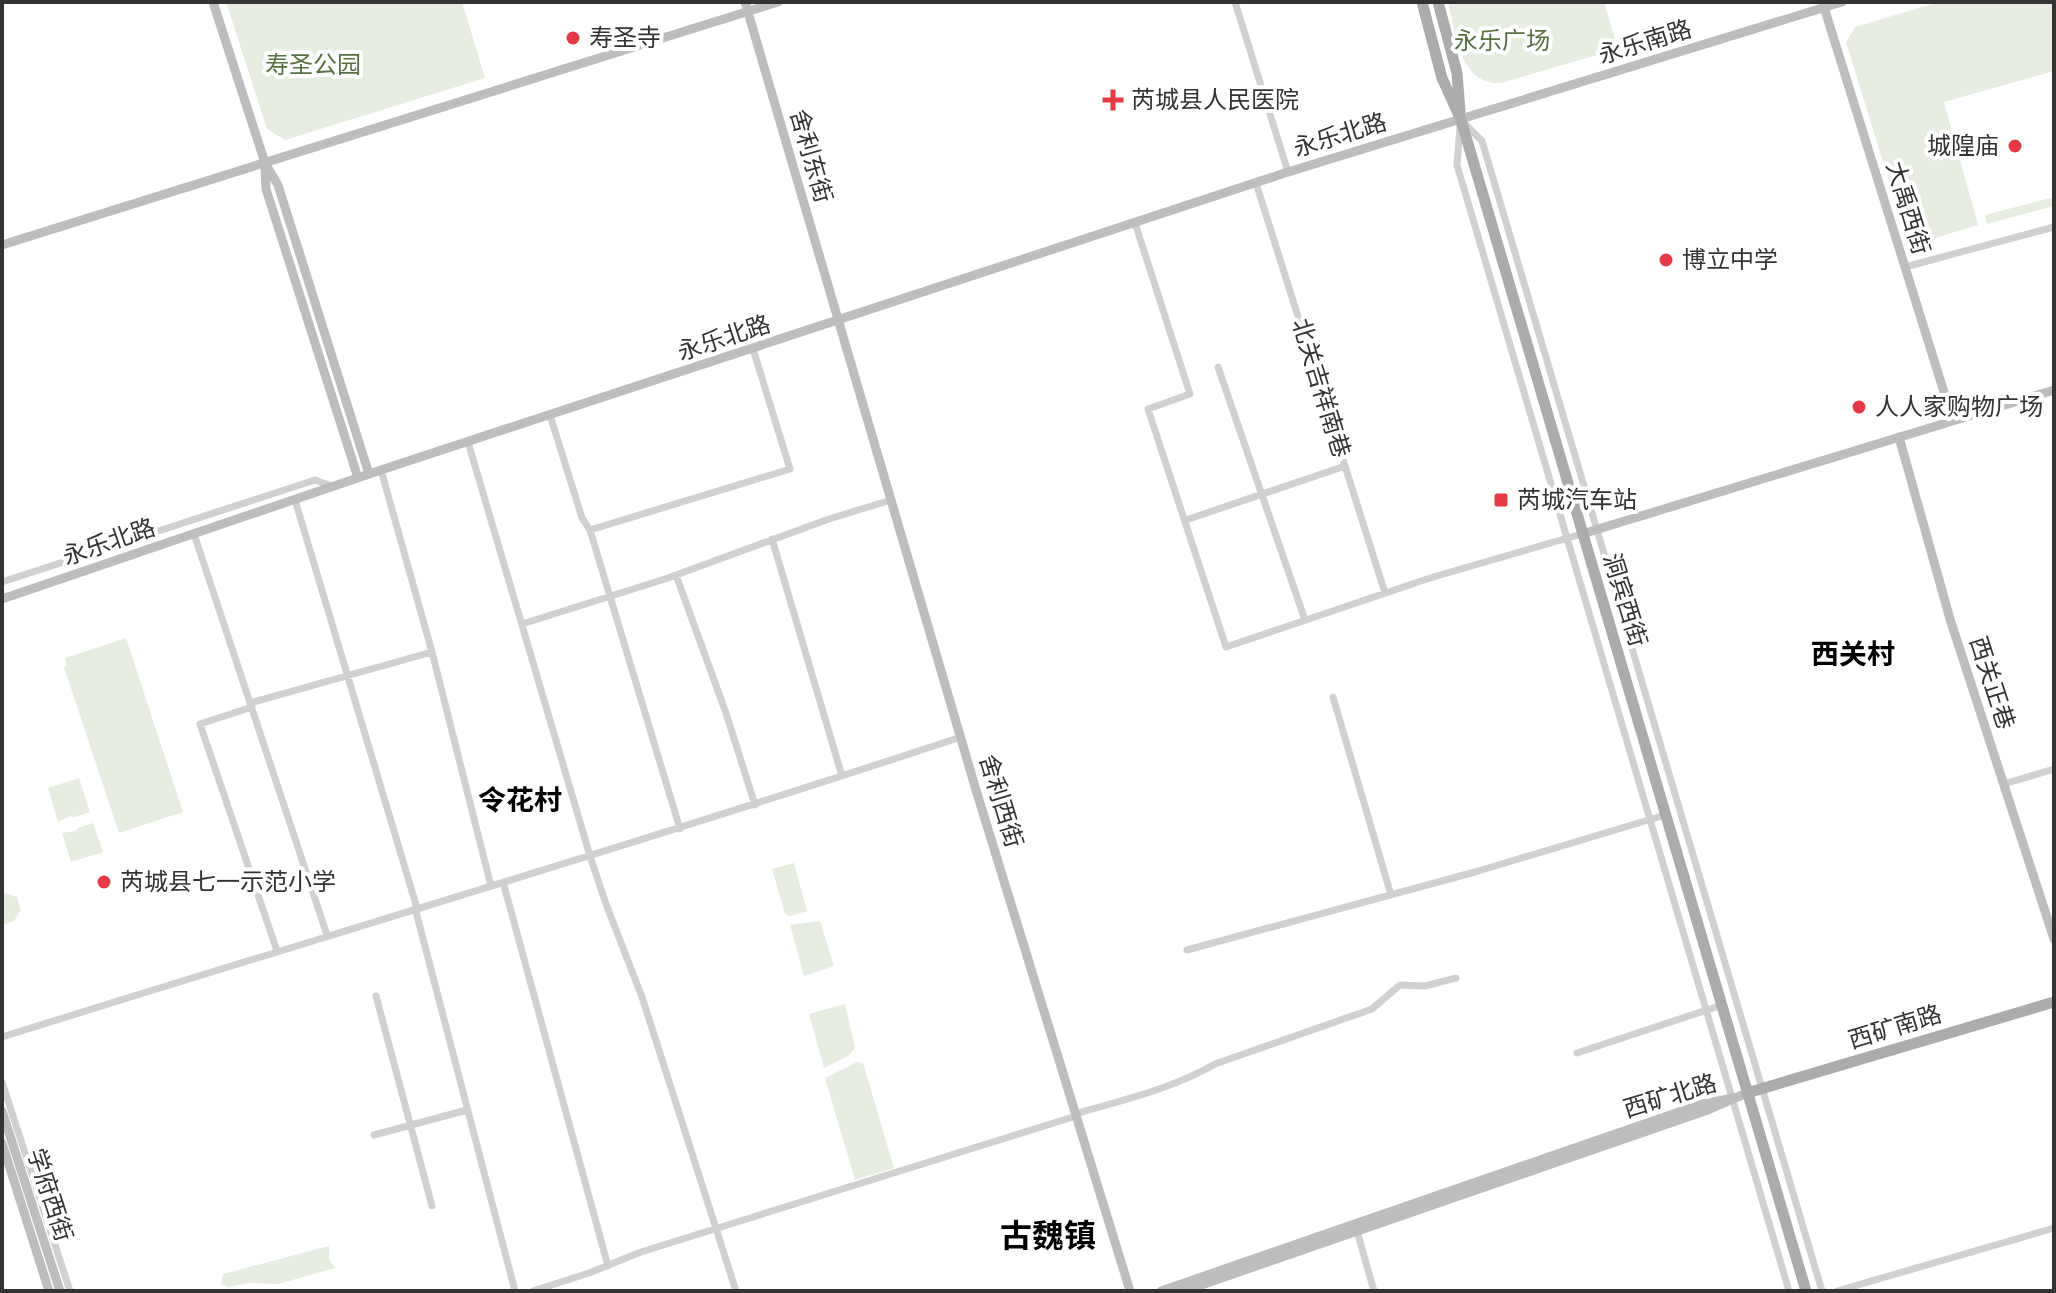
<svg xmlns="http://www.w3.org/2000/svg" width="2056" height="1293" viewBox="0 0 2056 1293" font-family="Commissioner,'Noto Sans SC',sans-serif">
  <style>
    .green { fill: #e6ecdf }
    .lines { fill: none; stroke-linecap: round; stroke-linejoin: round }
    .street { stroke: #d0d0d0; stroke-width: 7 }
    .secondary { stroke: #bdbdbd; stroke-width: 9 }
    .primary { stroke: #ababab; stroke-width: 11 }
    .poi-dot { fill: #e63946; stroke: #fff; stroke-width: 3 }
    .labels { text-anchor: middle; stroke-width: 8; stroke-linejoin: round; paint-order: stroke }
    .poi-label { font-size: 24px; fill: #333; stroke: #fff; text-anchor: start }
    .park-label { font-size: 24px; fill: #56703f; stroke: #fff }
    .street-label { font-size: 24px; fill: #333; stroke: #fff }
    .quarter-label { font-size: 28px; font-weight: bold; fill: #000; stroke: #fff }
    .district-label { font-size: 32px; font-weight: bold; fill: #000; stroke: #fff }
  </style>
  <rect width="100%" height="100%" fill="#fff"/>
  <path class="green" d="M226 2H462L485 78 285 140 267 129Z
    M1448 2H1604L1618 49 1501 83C1459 85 1456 33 1448 2Z
    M1939 2H2054V71L1944 102 1978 225 1909 246 1846 42 1855 27Z
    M2054 197V206L1987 224 1985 215Z
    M126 638 183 812 119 833 64 667 67 666 65 658Z
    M79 778 90 812 75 817 70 816 58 822 48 788Z
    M93 823 103 852 71 862 62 833 75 831 78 828Z
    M794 863 807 911 791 916 785 914 772 869Z
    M5 893 17 897 21 910 14 921 2 925V894Z
    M820 921 834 966 804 976 790 925Z
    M845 1004 855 1048 848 1056 824 1068 809 1014Z
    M857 1062 863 1063 894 1168 855 1180 825 1078Z
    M329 1246V1259L335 1268 278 1284 250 1283 228 1287 221 1284 223 1274Z"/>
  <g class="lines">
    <path class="street" d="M1235 2 1288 172
      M1463 122 1482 141 1822 1291
      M1460 126 1457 165 1789 1291
      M1256 183 1385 593
      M1135 223 1190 394 1148 409 1226 647 1430 578 1585 533
      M1905 267 2054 227
      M1218 367 1305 620
      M550 415 582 518 590 530 680 829
      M468 442 590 856 606 904 642 997 736 1291
      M381 470 432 652 491 886
      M295 500 417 908
      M1186 520 1345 466
      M590 530 790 469 753 349
      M194 534 327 935
      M772 539 842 776
      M676 575 726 713 755 805
      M2 582 315 480 332 486
      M522 624 665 579 829 519 891 500
      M1333 697 1391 895
      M250 703 432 652
      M252 707 200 724 277 951
      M2004 784 2054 769
      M503 882 608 1266
      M415 908 515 1291
      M1187 950 1475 872 1665 815
      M376 996 432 1206
      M2 1037C322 937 643 842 961 737
      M1577 1053 1722 1005
      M2 1082 70 1291
      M1075 1114C1123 1100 1172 1089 1215 1064L1372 1009 1400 985 1425 986 1456 978
      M374 1135 467 1110
      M1357 1231 1374 1291
      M533 1291 589 1273 641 1252 1076 1116
      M1837 1291 2054 1228"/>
    <path class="secondary" d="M213 2 265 163 278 185 369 474
      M745 2 976 790 1130 1291
      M1823 4 1953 421
      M265 167 266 189 358 478
      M2 245 778 2
      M1899 437 1950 619 2054 939
      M1582 534 2054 390
      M2 599 384 469 1288 172 1842 2
      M2 1111 60 1291
      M2 1143 49 1291
      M1161 1291 1702 1104 1733 1098
      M1184 1291 1705 1111 1747 1093"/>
    <path class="primary" d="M1422 2 1442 78 1461 120 1806 1291
      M1438 2 1457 73 1460 111
      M1747 1093 2054 1002"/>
  </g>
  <g class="poi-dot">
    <circle cx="573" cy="38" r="8"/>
    <path d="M1109 88h8v8h8v8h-8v8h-8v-8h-8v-8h8z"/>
    <circle cx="2015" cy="146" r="8"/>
    <circle cx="1666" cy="260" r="8"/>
    <circle cx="1859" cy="407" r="8"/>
    <rect x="1493" y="492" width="16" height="16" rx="4"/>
    <circle cx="104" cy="882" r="8"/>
  </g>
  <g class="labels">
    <g class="poi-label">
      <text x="589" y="46">寿圣寺</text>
      <text x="1131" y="108">芮城县人民医院</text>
      <text x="1999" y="154" text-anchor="end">城隍庙</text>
      <text x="1682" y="268">博立中学</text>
      <text x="1875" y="415">人人家购物广场</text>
      <text x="1517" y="508">芮城汽车站</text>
      <text x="120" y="890">芮城县七一示范小学</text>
    </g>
    <g class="park-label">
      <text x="1502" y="49">永乐广场</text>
      <text x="313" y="73">寿圣公园</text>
    </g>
    <g class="street-label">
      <text transform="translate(1645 42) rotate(-17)" y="8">永乐南路</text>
      <text transform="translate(1340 135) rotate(-17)" y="8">永乐北路</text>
      <text transform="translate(811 156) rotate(74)" y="8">舍利东街</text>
      <text transform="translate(1908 208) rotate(73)" y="8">大禹西街</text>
      <text transform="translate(724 338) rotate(-18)" y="8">永乐北路</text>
      <text transform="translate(1321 388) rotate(73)" y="8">北关吉祥南巷</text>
      <text transform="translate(109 542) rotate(-19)" y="8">永乐北路</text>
      <text transform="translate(1625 600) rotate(73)" y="8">洞宾西街</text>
      <text transform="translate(1992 683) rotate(72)" y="8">西关正巷</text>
      <text transform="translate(1001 801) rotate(73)" y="8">舍利西街</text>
      <text transform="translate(1895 1027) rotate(-17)" y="8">西矿南路</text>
      <text transform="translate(1670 1096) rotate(-17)" y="8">西矿北路</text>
      <text transform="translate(50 1195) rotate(72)" y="8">学府西街</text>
    </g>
    <g class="quarter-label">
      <text x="1853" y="664">西关村</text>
      <text x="520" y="810">令花村</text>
    </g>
    <g class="district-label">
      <text x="1048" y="1247">古魏镇</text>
    </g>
  </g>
  <rect width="2056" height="1293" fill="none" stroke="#333333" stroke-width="8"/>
</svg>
